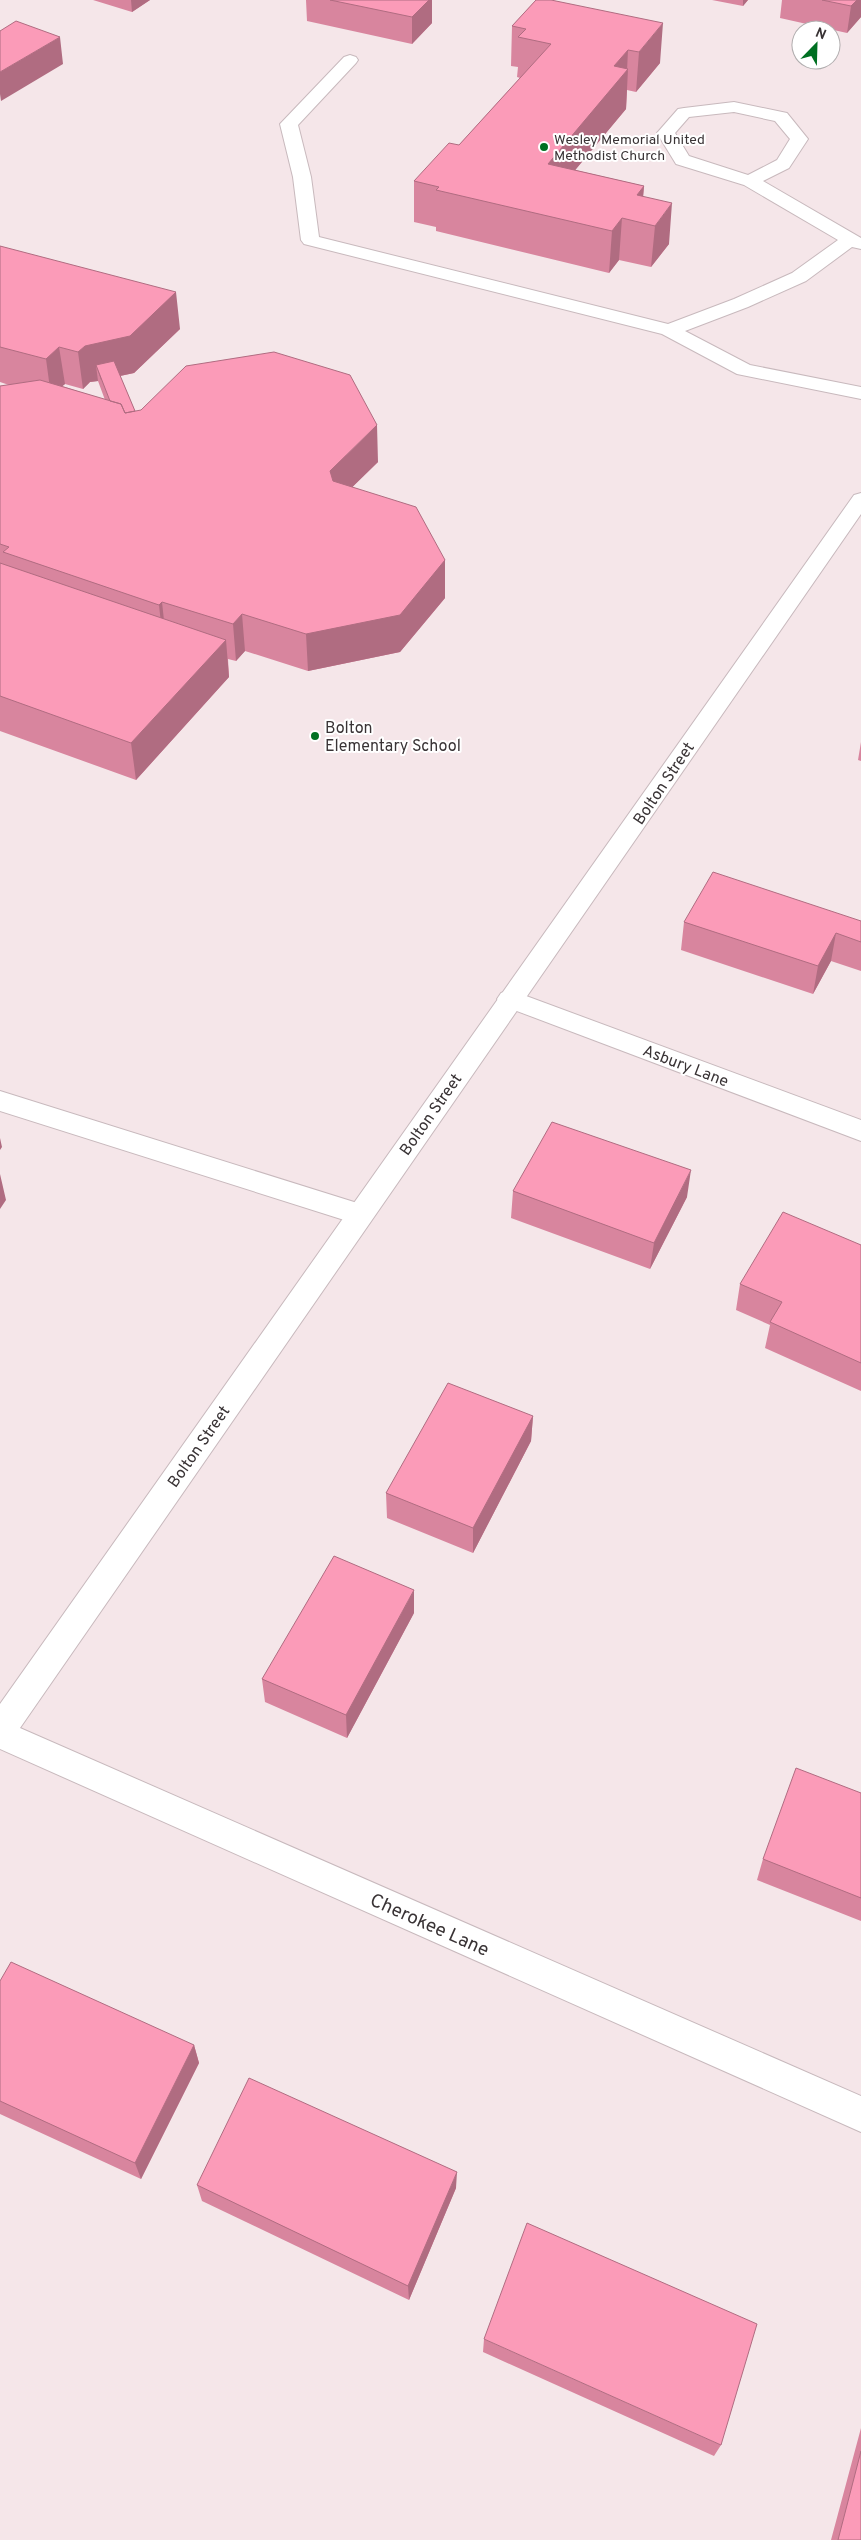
<svg xmlns="http://www.w3.org/2000/svg" width="861" height="2540" viewBox="0 0 861 2540" font-family="Overpass,sans-serif">
  <style>
    .lines { fill: none; stroke-linecap: round; stroke-linejoin: round }
    .service-casing { stroke: #c8b9bd; stroke-width: 2 }
    .minor-casing { stroke: #c8b9bd; stroke-width: 2 }
    .tertiary-casing { stroke: #c8b9bd; stroke-width: 2 }
    .service { fill: #fff; fill-rule: evenodd }
    .minor { fill: #fff; fill-rule: evenodd }
    .tertiary { fill: #fff; fill-rule: evenodd }
    .wall { fill: #d8859e; fill-rule: evenodd }
    .shaded-wall { fill: #b06c81 }
    .building { fill: #fb9bb8; stroke: #b06c81 }
    .poi-dot { fill: #007022; stroke: #fff; stroke-width: 2 }
    .labels { text-anchor: middle; stroke-width: 4; stroke-linejoin: round; paint-order: stroke }
    .far-poi-label { font-size: 14px; fill: #393335; stroke: #fff; text-anchor: start }
    .poi-label { font-size: 16px; fill: #393335; stroke: #fff; text-anchor: start }
    .street-label { font-size: 16px; fill: #393335; stroke: #fff }
    .near-street-label { font-size: 19px; fill: #393335; stroke: #fff }
  </style>
  <rect width="100%" height="100%" fill="#f5e6e9"/>
  <g class="lines">
    <g class="service-casing">
      <path id="service" d="M350 55 356 57 358 60 356 63 298 125 311 177 319 237 668 324 734 299 792 273 838 240 744 185 676 164 657 133 678 109 684 108 734 102 787 113 808 139 789 168 763 181 861 238V249L852 247 806 281 748 307 685 331 750 365 861 387V399L737 374 662 334 304 244 301 240 293 177 280 124 344 57ZM734 112 775 121 790 139 777 160 748 175 689 156 675 133 689 117Z
        M0 1091 370 1207 373 1214 370 1221 360 1225 0 1111Z"/>
    </g>
    <g class="minor-casing">
      <path id="minor" d="M510 990 861 1120V1141L501 1005 497 999 501 993Z"/>
    </g>
    <g class="tertiary-casing">
      <path id="tertiary" d="M861 493V514L20 1728 861 2096V2132L0 1749V1704L854 495Z"/>
    </g>
    <use href="#service" class="service"/>
    <use href="#minor" class="minor"/>
    <use href="#tertiary" class="tertiary"/>
  </g>
  <path class="wall" d="M93 0H150L132 12Z
    M306 0H432V23L412 44 307 21Z
    M536 0 660 63 636 92 627 90 626 109 575 170 644 186 643 196 669 244 651 267 619 260 609 273 436 231V227L414 222V181L459 145 520 78 517 77 518 67 511 66 512 26Z
    M712 0H748L743 6Z
    M782 0H861V17L847 33 780 18Z
    M0 246 180 329 134 373 120 376 135 411 378 462 352 487 445 560V598L400 652 308 671 245 651 236 661 228 659 229 677 136 780 0 731V386L9 385 0 382ZM98 381 105 400 62 386 65 384 83 389 90 382Z
    M861 742V761L858 760Z
    M861 921V971L831 961 813 994 681 950 684 922Z
    M513 1191 687 1197 650 1269 511 1218Z
    M861 1245V1391L765 1348 770 1325 736 1310 740 1284Z
    M533 1416 531 1441 473 1553 387 1518 386 1493Z
    M414 1613 347 1738 265 1702 262 1679Z
    M861 1793V1921L757 1880 763 1859Z
    M0 1981 194 2045 199 2063 141 2179 0 2114Z
    M197 2185 456 2188 409 2300 202 2201Z
    M484 2339 721 2445 714 2456 483 2352Z
    M861 2428V2540H831Z"/>
  <path class="shaded-wall" d="M131 0H150L132 12Z
    M429 0H432V23L412 44V17Z
    M743 0H748L743 6Z
    M857 0H861V17L847 33 851 6Z
    M663 23 660 63 636 92 639 52Z
    M60 37 63 64 1 101 0 94V72Z
    M628 50 627 71 628 69 626 109 547 204 548 164 614 66Z
    M644 186 641 223 637 195Z
    M672 203 669 244 651 267 655 226Z
    M622 218 619 260 609 273 612 231Z
    M176 292 180 329 134 373 101 380 96 365 98 381 90 382 83 389 78 352 85 346Z
    M59 347 65 384 51 396 46 359Z
    M377 425 378 462 331 508 330 471Z
    M445 560V598L400 652 308 671 306 634Z
    M162 602 166 639 163 642 159 605Z
    M242 614 245 651 236 661 233 624Z
    M226 640 229 677 136 780 131 743Z
    M836 933 831 961 813 994 818 966Z
    M0 1138 2 1147 0 1150Z
    M691 1170 687 1197 650 1269 654 1243Z
    M0 1174 6 1200 0 1209Z
    M533 1416 531 1441 473 1553V1528Z
    M414 1590V1613L347 1738 346 1715Z
    M194 2045 199 2063 141 2179 135 2163Z
    M457 2172 456 2188 409 2300 408 2286Z"/>
  <path class="building" d="M330 0H429L412 17Z
    M536 0H551L663 23 639 52 628 50 614 66 628 69 548 164 644 186 637 195 672 203 655 226 622 218 612 231 436 190 439 187 414 181 449 143 459 145 551 44 518 37 526 29 512 26Z
    M822 0H857L851 6Z
    M16 21 60 37 0 72V31Z
    M0 246 176 292 130 336 85 346 78 352 59 347 46 359 0 347Z
    M274 352 350 375 377 425 330 471 333 481 416 507 445 560 400 615 306 634 242 614 233 624 162 602 159 605 3 552 9 547 0 544V386L40 380 121 404 125 413 141 410 186 366Z
    M114 361 135 411 125 413 121 404 110 401 96 365Z
    M0 563 226 640 131 743 0 696Z
    M713 872 861 921V942L836 933 818 966 684 922Z
    M552 1122 691 1170 654 1243 513 1191Z
    M783 1212 861 1245V1363L770 1322 782 1302 740 1284Z
    M448 1383 533 1416 473 1528 386 1493Z
    M334 1556 414 1590 346 1715 262 1679Z
    M796 1768 861 1793V1898L763 1859Z
    M11 1962 194 2045 135 2163 0 2101V1981Z
    M249 2078 457 2172 408 2286 197 2185Z
    M527 2223 757 2324 721 2445 484 2339Z
    M861 2451V2540H838Z"/>
  <g class="poi-dot">
    <circle cx="544" cy="147" r="5"/>
    <circle cx="315" cy="736" r="5"/>
  </g>
  <g class="labels">
    <g class="far-poi-label">
      <text x="554" y="144">Wesley Memorial United<tspan x="554" dy="16">Methodist Church</tspan></text>
    </g>
    <g class="poi-label">
      <text x="325" y="733">Bolton<tspan x="325" dy="18">Elementary School</tspan></text>
    </g>
    <g class="street-label">
      <text transform="translate(663 783) rotate(-56)" y="6">Bolton Street</text>
      <text transform="translate(686 1065) rotate(21)" y="6">Asbury Lane</text>
      <text transform="translate(430 1114) rotate(-55)" y="6">Bolton Street</text>
      <text transform="translate(198 1446) rotate(-55)" y="6">Bolton Street</text>
    </g>
    <g class="near-street-label">
      <text transform="translate(430 1924) rotate(24)" y="7">Cherokee Lane</text>
    </g>
  </g>
  <g transform="translate(816 45) rotate(23)"><circle r="24" fill="#ffffff" stroke="#b0adae"/>
  <path d="M0-4L9 19L0 12L-9 19Z" fill="#007022"/>
  <text y="-8" font-size="14" font-weight="bold" text-anchor="middle" fill="#393335">N</text>
  </g>
</svg>
